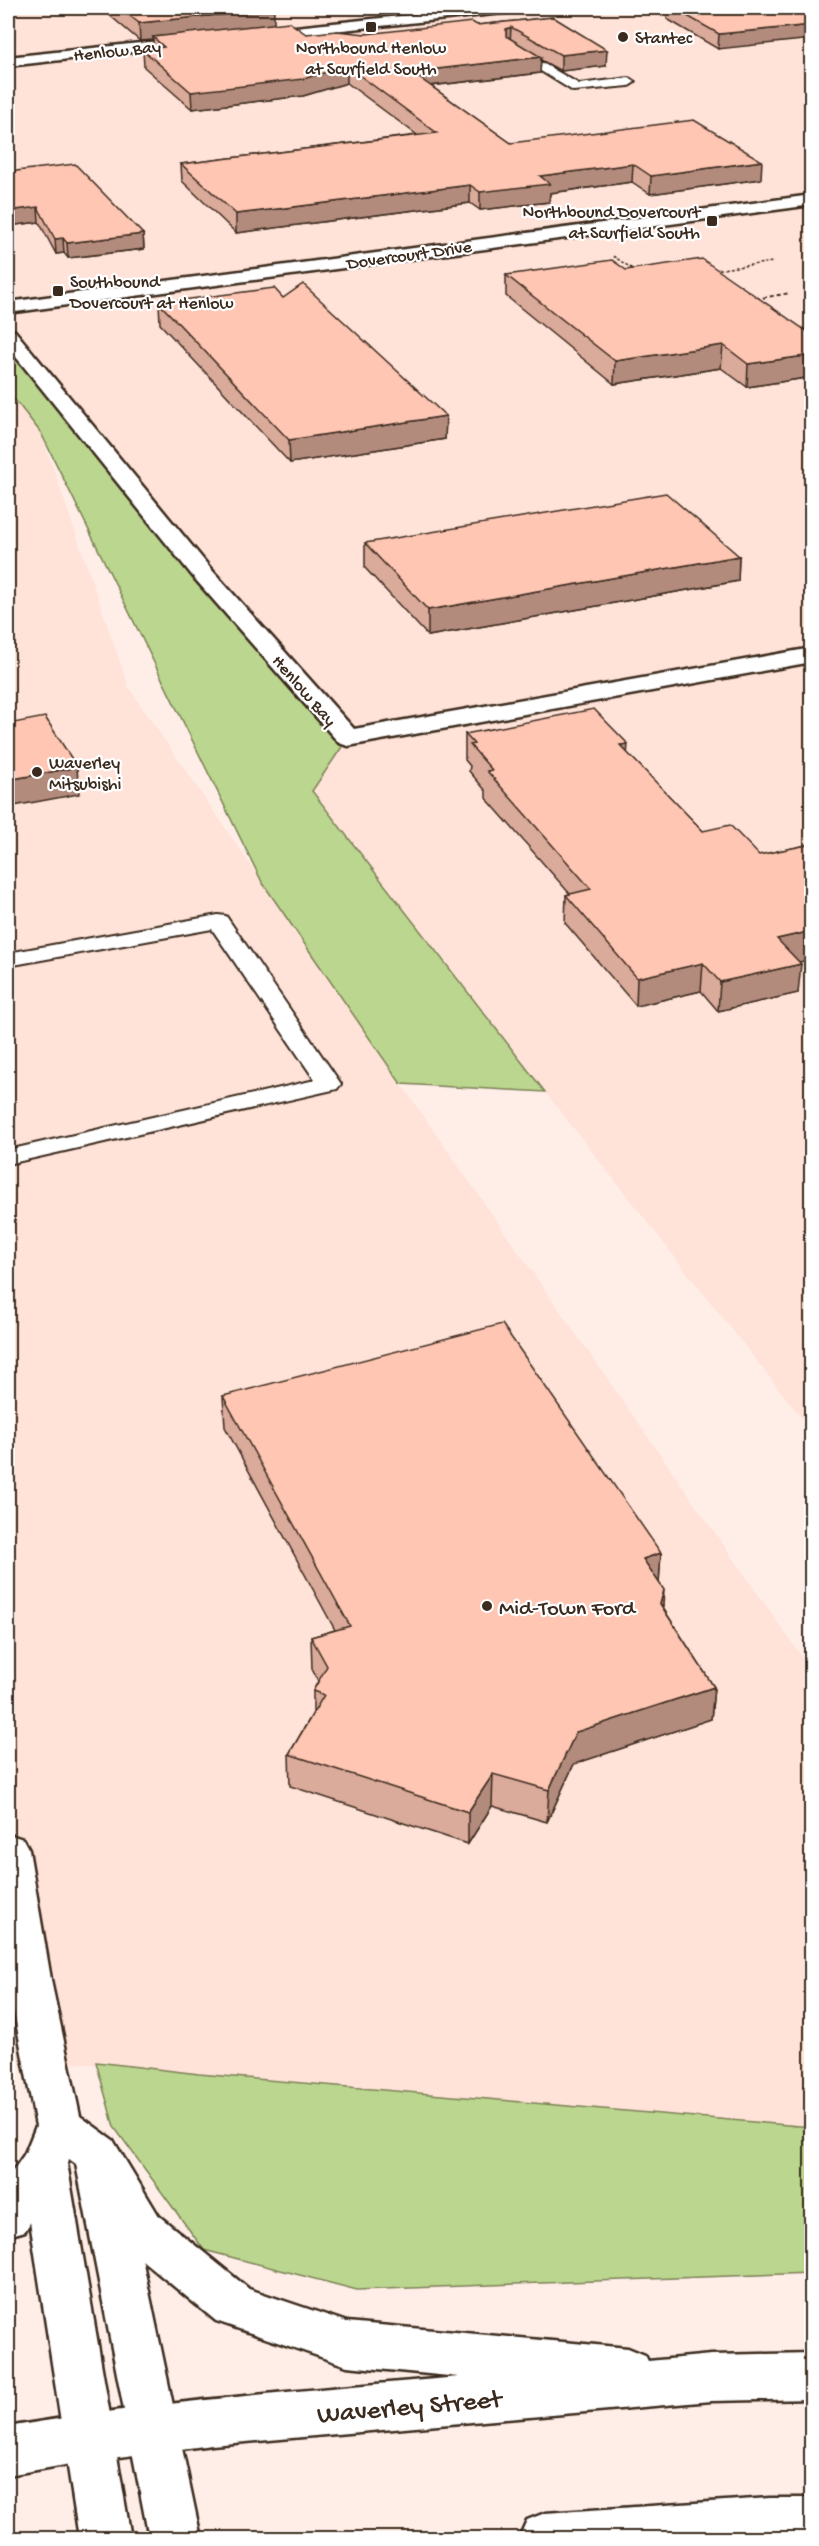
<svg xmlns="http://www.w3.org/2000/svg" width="819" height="2546" viewBox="0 0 819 2546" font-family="'Gochi Hand',sans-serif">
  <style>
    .built { fill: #ffe2d8 }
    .green { fill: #bbd68e; stroke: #7b8056; stroke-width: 1.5 }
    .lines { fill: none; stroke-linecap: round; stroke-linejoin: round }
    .lane-casing { stroke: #3b2a1e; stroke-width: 4 }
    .street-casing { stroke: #3b2a1e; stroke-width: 5 }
    .secondary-casing { stroke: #3b2a1e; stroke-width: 5 }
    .path-far1 { stroke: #3b2a1e; stroke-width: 1.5; stroke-dasharray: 3 2; stroke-linecap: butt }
    .path { stroke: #3b2a1e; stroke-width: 2; stroke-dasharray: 4 3; stroke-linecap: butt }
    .lane { fill: #fff; fill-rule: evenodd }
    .street { fill: #fff; fill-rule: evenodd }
    .secondary { fill: #fff; fill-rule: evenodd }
    .wall { fill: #daaa9a; stroke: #3b2a1e; stroke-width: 1.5 }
    .shaded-wall { fill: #b28b7d; stroke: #3b2a1e; stroke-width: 1.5 }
    .building { fill: #fec6b3; stroke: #3b2a1e; stroke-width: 1.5 }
    .poi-dot { fill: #3b2a1e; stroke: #fff; stroke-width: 2 }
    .labels { text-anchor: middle; stroke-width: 4.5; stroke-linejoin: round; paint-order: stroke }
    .far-poi-label { font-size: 18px; fill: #3b2a1e; stroke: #fff; text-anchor: start }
    .far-street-label { font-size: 18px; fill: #3b2a1e; stroke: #fff }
    .poi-label { font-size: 22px; fill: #3b2a1e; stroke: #fff; text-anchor: start }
    .near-street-label { font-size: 27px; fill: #3b2a1e; stroke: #fff }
  </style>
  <rect width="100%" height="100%" fill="#ffeee8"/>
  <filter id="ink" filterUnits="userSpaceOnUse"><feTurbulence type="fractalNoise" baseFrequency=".0167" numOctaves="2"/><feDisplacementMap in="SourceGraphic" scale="12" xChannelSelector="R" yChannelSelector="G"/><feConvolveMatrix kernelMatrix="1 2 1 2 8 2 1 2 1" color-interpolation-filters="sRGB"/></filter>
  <g filter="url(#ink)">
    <path class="built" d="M8 8H467L8 56Z
      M513 8H811V1430L545 1092 312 790 203 574 8 335V62Z
      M8 391 41 433 129 688 401 1084 811 1670V2127L8 2057Z"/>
    <path class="green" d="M8 335 203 574 348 738 312 791 545 1092 401 1084 262 882 41 433 8 391Z
      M96 2062 199 2074 811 2127V2273L357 2290 204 2250 114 2127Z"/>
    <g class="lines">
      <g class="lane-casing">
        <path id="lane" d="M511 45 579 84 629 78 635 82 629 86 573 91 507 50V46Z
          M218 915 226 916 341 1084 337 1089 8 1164V1150L315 1080 212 929 8 966V953Z"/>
      </g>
      <g class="street-casing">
        <path id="street" d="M477 8H520L513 12 257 39 250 35 257 31Z
          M197 37 204 41 202 44 8 66V57Z
          M812 195V205L8 313V302Z
          M8 329 15 331 211 569 354 729 812 648V662L348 746 339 743 195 579 8 347Z
          M8 1834 23 1839 29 1850 52 1985 80 2116 113 2140 120 2154 201 2538H149L76 2164 69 2159 67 2163 131 2538H79L21 2163 36 2126 8 1980Z"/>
      </g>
      <g class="secondary-casing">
        <path id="secondary" d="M97 2134 113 2140 159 2216 249 2289 347 2322 628 2348 645 2355 648 2361 711 2355 812 2353V2399L711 2401 212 2445 88 2461 8 2475V2427C157 2401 308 2390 459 2377L347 2366 216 2321 125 2246 74 2154 81 2140Z
          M44 2143 60 2149 67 2163 25 2231 8 2236V2178L28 2149Z
          M770 2498H812V2538H519L527 2520 545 2513Z"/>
      </g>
      <path class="path-far1" d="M613 256 634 270
        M714 270 773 262"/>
      <path class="path" d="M756 299 790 293"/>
      <use href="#lane" class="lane"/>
      <use href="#street" class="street"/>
      <use href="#secondary" class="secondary"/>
    </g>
    <path class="wall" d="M101 8H271L274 24 306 34H366L477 25 553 17 606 66 561 71 541 60 540 73 431 86 511 143 761 179 650 194 632 182 550 193 549 202 480 210 470 203 236 233 182 181 181 164 417 135 347 83 303 96 192 109 144 67 143 50 153 49V40L140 41Z
      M667 8H812L718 49 667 19Z
      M8 172 143 234 144 249 68 258 64 253 56 254 39 222 8 226Z
      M626 270 812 335V377L747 387 721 368 614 384 506 296V275Z
      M283 298 446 416 445 439 290 463 160 324 159 303Z
      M365 543 739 556 738 581 428 636 365 568Z
      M465 734 627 753 703 831 759 855 812 844V959L798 962V993L718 1011 701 991 636 1006 565 923 566 895 570 894 486 798V791L469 771 470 766 465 760Z
      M223 1396 661 1553 659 1582 663 1608 714 1687 711 1719 574 1764 547 1822 492 1806 468 1844 290 1786 289 1754 313 1713V1691L318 1681 312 1669 311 1637 335 1630 225 1427Z"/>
    <path class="shaded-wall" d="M274 9V27L153 37V40L140 41 139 23Z
      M812 25V39L718 49 719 34Z
      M511 27 510 43 505 45 506 29Z
      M607 50 606 66 561 71V55Z
      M541 57 540 73 411 88V72Z
      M347 66V83L303 96 192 109 191 92Z
      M762 161 761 179 650 194 651 176Z
      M633 164 632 182 550 193 549 202 480 210V192L540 176Z
      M470 185V203L236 233V214Z
      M38 207 39 222 8 226V211Z
      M143 234 144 249 68 258 67 243Z
      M63 238 64 253 56 254 55 239Z
      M723 345 721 368 614 384 615 361Z
      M812 355V377L747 387 748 364Z
      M446 416 445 439 290 463 289 440Z
      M739 556 738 581 428 636V610Z
      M628 744 626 770 620 745Z
      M77 767 79 794 8 807V780Z
      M812 931V959L774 968 777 939Z
      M703 963 701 991 636 1006 637 978Z
      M801 964 798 993 718 1011 720 982Z
      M661 1553 659 1584 643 1559Z
      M664 1590 662 1621 660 1604Z
      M714 1687 711 1719 574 1764 547 1822 549 1790 576 1732Z
      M493 1774 492 1806 468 1844V1812Z"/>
    <path class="building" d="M120 8H271L274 9 139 23Z
      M673 8H812V25L719 34Z
      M553 17 607 50 561 55 511 27 506 29V36L541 57 411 72 511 143 694 120 762 161 651 176 633 164 540 176 550 184 480 192 470 185 236 214 181 164 437 133 347 66 303 79 191 92 143 50 164 47 153 37 289 22 306 34 337 31 366 34 472 22 477 25Z
      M75 164 143 234 67 243 63 238 55 239 38 207 8 211V172Z
      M702 259 812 335V355L748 364 723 345 615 361 506 275 612 260 626 270Z
      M303 284 446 416 289 440 159 303 274 288 283 298Z
      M666 493 739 556 428 610 365 543Z
      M594 709 628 744 620 745 703 831 730 825 759 855 812 844V931L777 939 801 964 720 982 703 963 637 978 566 895 591 889 487 771 492 770 470 745 474 744 465 734Z
      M45 717 77 767 8 780V724Z
      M502 1324 661 1553 643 1559 664 1590 660 1604 714 1687 576 1732 549 1790 493 1774 468 1812 289 1754 324 1695 313 1691 327 1666 311 1637 350 1626 223 1396Z"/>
  </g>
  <g class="poi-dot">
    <rect x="365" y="21" width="12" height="12" rx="3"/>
    <circle cx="623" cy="37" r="6"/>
    <rect x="706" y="215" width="12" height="12" rx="3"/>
    <rect x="52" y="285" width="12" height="12" rx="3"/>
    <circle cx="37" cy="772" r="6"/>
    <circle cx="487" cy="1606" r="6"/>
  </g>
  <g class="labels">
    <g class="far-poi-label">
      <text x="635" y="43">Stantec</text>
      <text x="371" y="53" text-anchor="middle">Northbound Henlow<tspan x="371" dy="21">at Scurfield South</tspan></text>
      <text x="700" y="217" text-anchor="end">Northbound Dovercourt<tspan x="700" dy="21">at Scurfield South</tspan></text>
      <text x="70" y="287">Southbound<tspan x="70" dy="21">Dovercourt at Henlow</tspan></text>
      <text x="49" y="768">Waverley<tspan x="49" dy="21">Mitsubishi</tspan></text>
    </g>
    <g class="far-street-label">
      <text transform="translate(117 50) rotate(-6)" y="6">Henlow Bay</text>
      <text transform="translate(409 254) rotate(-8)" y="6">Dovercourt Drive</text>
      <text transform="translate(305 690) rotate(49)" y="6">Henlow Bay</text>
    </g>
    <g class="poi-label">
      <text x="499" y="1614">Mid-Town Ford</text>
    </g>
    <g class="near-street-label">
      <text transform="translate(409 2405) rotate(-5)" y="9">Waverley Street</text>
    </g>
  </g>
  <rect width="819" height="2546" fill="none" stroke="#fff" stroke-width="30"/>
  <rect x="15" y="15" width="789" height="2516" fill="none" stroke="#3b2a1e" stroke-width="2" filter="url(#ink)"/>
</svg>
